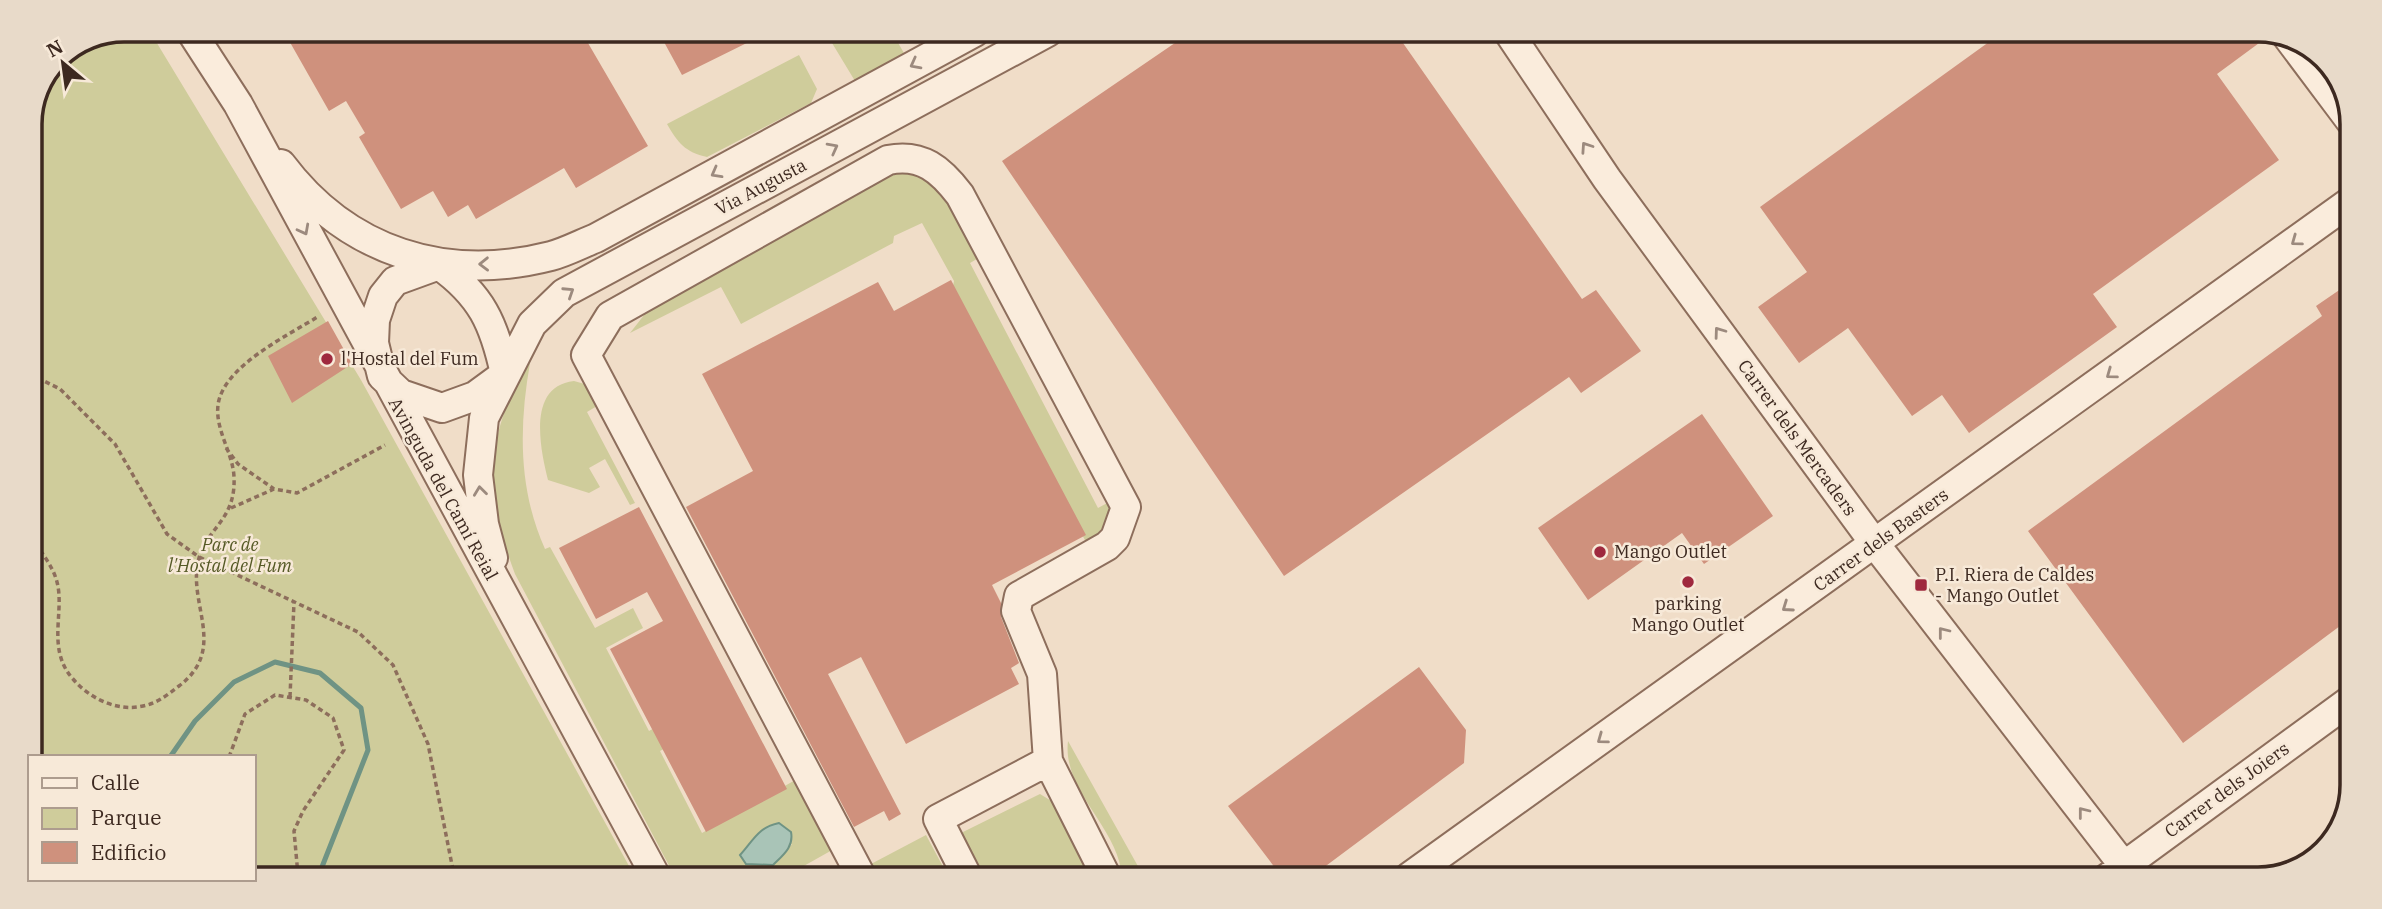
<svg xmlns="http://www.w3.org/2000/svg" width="2382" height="909" viewBox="0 0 2382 909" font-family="'IBM Plex Serif',serif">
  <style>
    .green { fill: #cfcc9b; fill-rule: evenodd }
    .water { fill: #a9c4b7; stroke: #6f9384; stroke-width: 2 }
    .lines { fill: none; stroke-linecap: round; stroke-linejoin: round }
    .stream { stroke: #6f9384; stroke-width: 5 }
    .building { fill: #cf917d }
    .minor-casing { stroke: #8d6e5c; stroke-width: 32 }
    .path { stroke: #8d6e5c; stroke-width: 3.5; stroke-dasharray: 5 3.5; stroke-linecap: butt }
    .minor { stroke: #faecdc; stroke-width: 28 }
    .oneway { stroke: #9c8a7e }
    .poi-dot { fill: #9f293e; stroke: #f7e9d8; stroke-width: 2.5 }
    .labels { text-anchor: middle; stroke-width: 5; stroke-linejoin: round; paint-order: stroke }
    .street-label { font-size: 18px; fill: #3d2920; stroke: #f7e9d8 }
    .poi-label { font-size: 18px; fill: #3d2920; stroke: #f7e9d8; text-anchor: start }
    .park-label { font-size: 18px; font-style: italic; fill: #565a26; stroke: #f7e9d8 }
    .rim { fill: none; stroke: #3d2920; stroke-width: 3.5 }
  </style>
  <rect width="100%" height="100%" fill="#f0ddc8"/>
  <path class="green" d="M125 30H149L361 380 634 875 254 874V757H30V119L58 57Z
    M834 31 892 32 905 55 855 81 832 43Z
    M799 55 817 89 811 103 707 157C685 152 678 143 667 124Z
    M906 169 933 178 982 256 970 263 1098 508 1111 501C1113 521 1102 532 1086 542L952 291 954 281 922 223 894 236 893 243 741 324 721 287 630 333 648 310 882 174Z
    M530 363C519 426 518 489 545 549L550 547 595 628 633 608 643 628 606 648 649 731 686 710 697 731 660 751 702 833 797 779 834 849 786 876 674 875 515 574C486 498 482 434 530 363ZM792 844 773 865H757L740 855 749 846Z
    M574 381 588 385 602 403 587 412 635 503 630 505 605 459 589 468 600 487 589 493 548 480C540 448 527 386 574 381Z
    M1068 741 1144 877H1122C1119 828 1062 791 1068 741Z
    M1040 794 1053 802 1091 876H974L959 837 963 832Z
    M926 835 948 876H877L871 864Z"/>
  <path class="water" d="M779 823 791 832C794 847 783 855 773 865L746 864 740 855C753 841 758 827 779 823Z"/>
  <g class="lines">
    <path class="stream" d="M170 757 195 721 234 682 275 662 320 673 361 708 368 750 320 872"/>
  </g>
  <path class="building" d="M283 30 581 31 648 146 576 188 564 168 476 219 468 205 448 217 433 191 401 209 359 137 365 133 346 101 329 111Z
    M658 31H771L682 75Z
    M1191 32 1396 33 1582 299 1596 290 1641 351 1581 393 1569 377 1284 576 1002 161Z
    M2000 34 2270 35 2217 74 2279 160 2093 294 2117 327 1969 433 1942 395 1912 416 1848 328 1799 363 1758 307 1807 272 1760 207Z
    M951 280 1086 535 992 585 1001 603V617L1019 663 1011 668 1019 684 906 744 861 657 828 674 901 814 889 821 884 811 854 827 686 507 753 471 702 374 878 282 894 311Z
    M2351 282 2348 620 2183 743 2028 531 2322 316 2316 306Z
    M328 321 352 364 292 403 268 356Z
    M1702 414 1773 516 1704 564 1682 533 1588 600 1538 528Z
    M639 507 787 789 706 832 610 649 663 621 647 592 596 619 559 548Z
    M1419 667 1466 730 1464 763 1311 877H1282L1228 806Z"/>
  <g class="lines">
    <g class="minor-casing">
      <path id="minor" d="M190 30 238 104 655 875
        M1509 33 1607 179 1875 544 2134 879
        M2286 35 2352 123
        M281 164C347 252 445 283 551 256 566 252 581 244 596 238L975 32
        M439 265C481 295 494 323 505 374L475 396 442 408 401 394 382 376 374 343 375 320 383 296 395 281Z
        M493 558 484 524 478 475 484 418 532 324 564 293 1048 32
        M861 876 586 355 610 316 888 160C922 153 941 170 960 195L1126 507 1115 538 1107 546 1019 596 1016 611 1042 674 1048 761
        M967 876 938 819 1048 761 1106 876
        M1409 877 2351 201
        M2106 879 2348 702"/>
    </g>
    <path class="path" d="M30 374 60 389 115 444 167 534 199 557 358 632 393 665 428 744 454 875
      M226 448 238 464 274 489
      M231 508 274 489 297 493 385 445
      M30 537C40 550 53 566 57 582 65 612 46 649 73 679 90 699 118 712 143 706 158 703 167 695 179 686 229 648 186 603 199 558 209 526 236 519 234 477 233 453 215 430 218 405 223 366 289 335 319 316
      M290 697 294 602
      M229 757 245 714 275 695 306 700 333 718 344 750 303 811 294 831 298 875"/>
    <use href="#minor" class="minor"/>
  </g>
  <defs><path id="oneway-chevron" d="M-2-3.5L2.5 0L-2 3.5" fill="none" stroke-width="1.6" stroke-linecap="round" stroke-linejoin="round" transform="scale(1.75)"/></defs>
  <g class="oneway">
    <use href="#oneway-chevron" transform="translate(915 64) rotate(152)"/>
    <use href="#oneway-chevron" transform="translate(1586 147) rotate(-124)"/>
    <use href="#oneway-chevron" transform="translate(833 148) rotate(-28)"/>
    <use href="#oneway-chevron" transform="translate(716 173) rotate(151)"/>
    <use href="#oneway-chevron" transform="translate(304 230) rotate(62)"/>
    <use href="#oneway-chevron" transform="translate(2296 241) rotate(144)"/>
    <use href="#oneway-chevron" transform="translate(484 264) rotate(179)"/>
    <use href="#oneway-chevron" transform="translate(569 292) rotate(-33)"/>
    <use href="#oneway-chevron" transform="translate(1719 332) rotate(-126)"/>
    <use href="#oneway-chevron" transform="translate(2111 374) rotate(144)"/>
    <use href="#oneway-chevron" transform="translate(480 491) rotate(-97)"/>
    <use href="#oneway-chevron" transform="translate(1787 607) rotate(145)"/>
    <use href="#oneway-chevron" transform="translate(1943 632) rotate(-128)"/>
    <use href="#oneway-chevron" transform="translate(1602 739) rotate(144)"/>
    <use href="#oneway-chevron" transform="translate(2083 812) rotate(-128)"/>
  </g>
  <g class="poi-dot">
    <circle cx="327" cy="359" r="7"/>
    <circle cx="1600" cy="552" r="7"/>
    <circle cx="1688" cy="582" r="7"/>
    <rect x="1914" y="578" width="14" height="14" rx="3.5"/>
  </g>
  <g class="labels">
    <g class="street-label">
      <text transform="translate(761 187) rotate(-28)" y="6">Via Augusta</text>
      <text transform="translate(1797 438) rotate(54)" y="6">Carrer dels Mercaders</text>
      <text transform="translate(443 489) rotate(61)" y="6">Avinguda del Camí Reial</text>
      <text transform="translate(1881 540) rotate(-36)" y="6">Carrer dels Basters</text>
      <text transform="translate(2227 790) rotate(-36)" y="6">Carrer dels Joiers</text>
    </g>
    <g class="poi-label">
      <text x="341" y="365">l'Hostal del Fum</text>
      <text x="1614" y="558">Mango Outlet</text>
      <text x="1935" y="581">P.I. Riera de Caldes<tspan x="1935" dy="21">- Mango Outlet</tspan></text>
      <text x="1688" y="610" text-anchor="middle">parking<tspan x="1688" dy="21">Mango Outlet</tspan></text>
    </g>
    <g class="park-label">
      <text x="230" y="551">Parc de<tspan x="230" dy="21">l'Hostal del Fum</tspan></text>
    </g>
  </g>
  <path d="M0 0H2382V909H0ZM124 42H2258A82 82 0 0 1 2340 124V785A82 82 0 0 1 2258 867H124A82 82 0 0 1 42 785V124A82 82 0 0 1 124 42Z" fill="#e8dac9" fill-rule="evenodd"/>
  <path class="rim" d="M124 42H2258A82 82 0 0 1 2340 124V785A82 82 0 0 1 2258 867H124A82 82 0 0 1 42 785V124A82 82 0 0 1 124 42Z"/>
  <rect x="28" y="755" width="228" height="126" fill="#f7e9d8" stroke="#ad9c8e" stroke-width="2"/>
  <rect x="42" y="778" width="35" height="10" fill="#faecdc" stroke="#ad9c8e" stroke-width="2"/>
  <text x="91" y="790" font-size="21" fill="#3d2920">Calle</text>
  <rect x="42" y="808" width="35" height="21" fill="#cfcc9b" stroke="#ad9c8e" stroke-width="2"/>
  <text x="91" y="825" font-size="21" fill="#3d2920">Parque</text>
  <rect x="42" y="842" width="35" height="21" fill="#cf917d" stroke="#ad9c8e" stroke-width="2"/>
  <text x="91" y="860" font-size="21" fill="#3d2920">Edificio</text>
  <g transform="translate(63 63) rotate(331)" stroke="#f7e9d8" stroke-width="5" paint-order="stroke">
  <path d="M0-5L12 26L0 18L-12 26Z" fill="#3d2920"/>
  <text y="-10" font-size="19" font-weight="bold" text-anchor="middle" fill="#3d2920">N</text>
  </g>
</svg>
